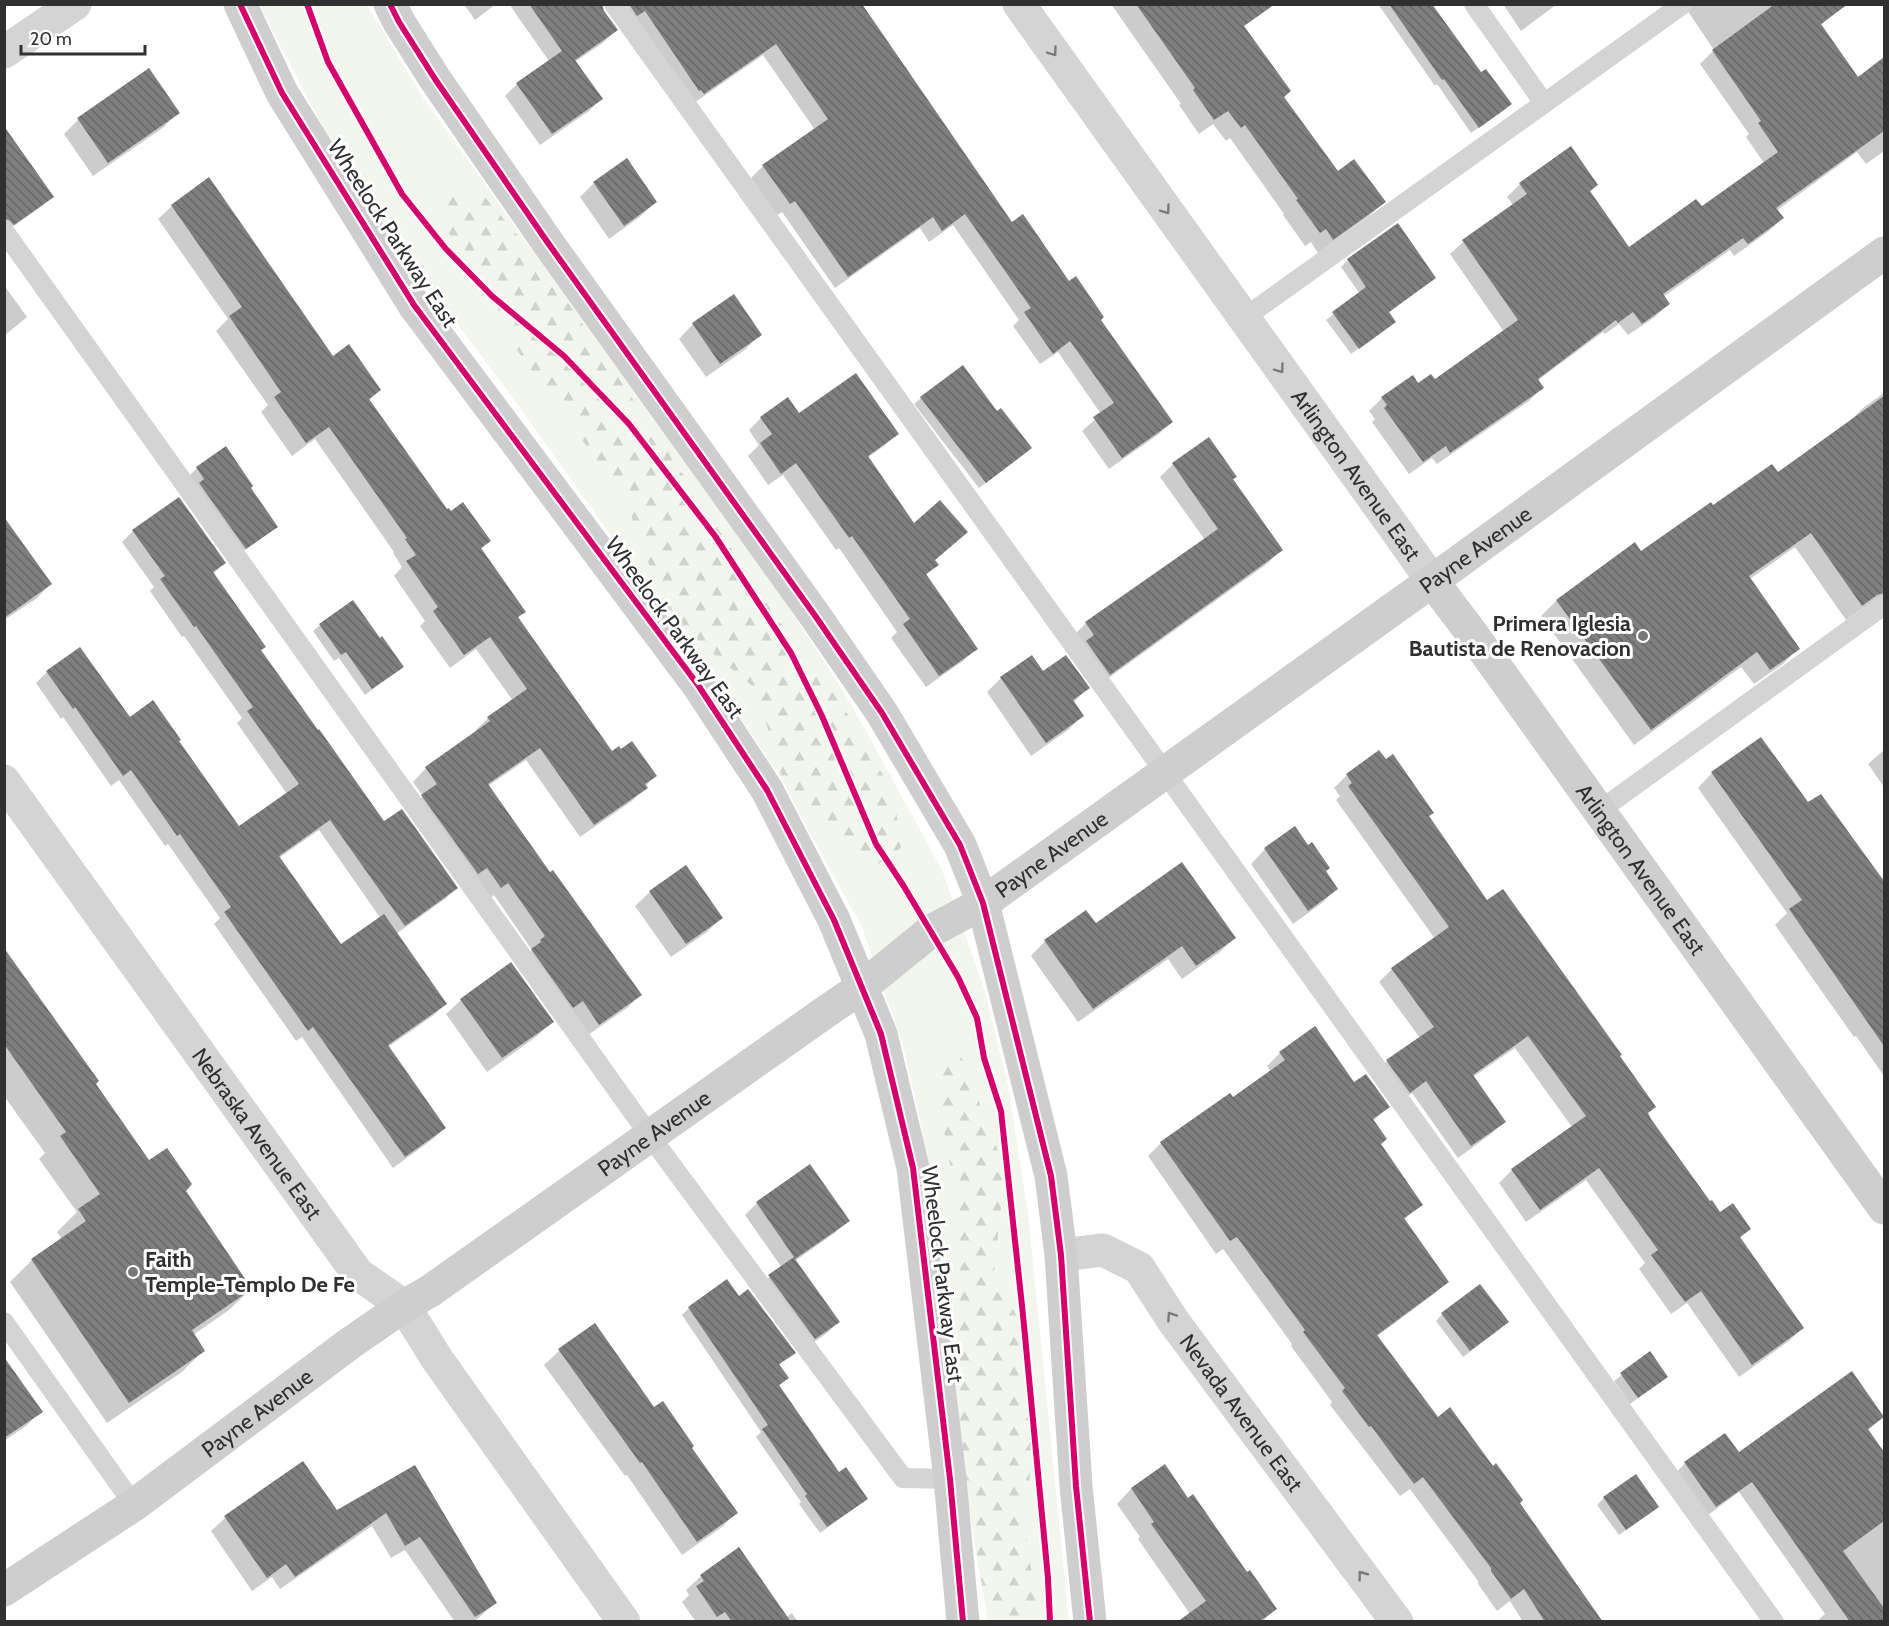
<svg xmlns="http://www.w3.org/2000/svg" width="1889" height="1626" viewBox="0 0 1889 1626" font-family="Cabin,sans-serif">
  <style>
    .green { fill: #f2f6ec }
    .forest { fill: url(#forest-firs) }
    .shadow { fill: #0003; fill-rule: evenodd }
    .building { fill: url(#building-back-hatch) }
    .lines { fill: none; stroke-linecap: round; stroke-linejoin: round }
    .lane { stroke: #d4d4d4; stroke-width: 20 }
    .street { stroke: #d4d4d4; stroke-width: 33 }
    .secondary { stroke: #cecece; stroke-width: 33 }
    .cycleway-casing { stroke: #fff; stroke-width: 10 }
    .cycleway { stroke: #d6006c; stroke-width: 6 }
    .oneway { stroke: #7a7a7a }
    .poi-dot { fill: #787878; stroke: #fff; stroke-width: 2 }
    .labels { text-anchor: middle; stroke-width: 6; stroke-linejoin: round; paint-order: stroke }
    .street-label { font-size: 22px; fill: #303030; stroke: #fff }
    .poi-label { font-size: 22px; font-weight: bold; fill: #303030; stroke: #fff; text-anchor: end }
  </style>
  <defs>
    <pattern id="forest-firs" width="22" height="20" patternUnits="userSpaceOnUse" patternTransform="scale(1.5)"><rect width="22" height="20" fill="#f2f6ec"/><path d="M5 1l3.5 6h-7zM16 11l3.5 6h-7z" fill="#d0d3cb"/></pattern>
    <pattern id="building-back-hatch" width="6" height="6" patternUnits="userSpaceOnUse" patternTransform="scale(1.5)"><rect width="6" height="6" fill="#7f7f7f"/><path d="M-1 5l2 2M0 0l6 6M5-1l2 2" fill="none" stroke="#686868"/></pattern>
  </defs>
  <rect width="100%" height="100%" fill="#fff"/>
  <path class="green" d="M259 5H367L422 96 542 264 641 395 782 597 850 702 942 870 983 985 1008 1085 1028 1213 1069 1621H988L971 1522 945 1279 919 1114 902 1042 862 927 809 832 782 779 699 659 513 398 414 266 328 137Z"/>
  <path class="forest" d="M464 191 484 196 542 264 667 450 775 616 844 708 894 794 901 848 874 867 782 779 757 690 668 616 625 499 490 313 444 224 442 208 446 197Z
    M959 1051 1005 1169 994 1272 1030 1342 1034 1443 1024 1523 1039 1621H988L967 1494 954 1369 961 1225 935 1080Z"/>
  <path class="shadow" d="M464 4H496L475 20Z
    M514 4H600L616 30 604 42 575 62 601 99 589 111 540 145 505 96 517 84 549 61 511 7Z
    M603 4H743L1012 224 1069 283 1099 320 1171 422 1159 434 1109 469 1082 431 1101 414 1058 352 1040 364 1013 326 1019 320 953 225 929 242 920 228 835 288 782 212 777 215 751 178 763 166 815 130 763 55 691 105 611 8Z
    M1111 4H1232L1243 27 1283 98 1337 173 1384 202 1369 216 1318 253 1311 242 1305 246 1283 215 1284 214 1230 138 1226 141 1213 124 1199 134 1179 105 1181 104Z
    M1378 4H1430L1481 75 1510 104 1503 111 1471 133 1437 84 1435 86Z
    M1503 4H1557L1521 31Z
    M1683 4H1823L1831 16 1820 26 1857 79 1874 67 1884 81V151L1866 164 1857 152 1776 211 1782 218 1769 231 1734 256 1730 250 1663 297 1668 304 1655 317 1628 335 1619 324 1605 334 1603 332 1537 381 1542 388 1529 401 1437 464 1432 458 1409 474 1372 422 1375 419 1369 411 1382 398 1412 377 1418 385 1435 381 1504 332 1450 254 1463 242 1513 205 1507 197 1520 184 1596 185 1589 193 1629 249 1701 208 1764 163 1746 137 1749 134 1700 64 1714 50Z
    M178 112 164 127 93 176 64 134 78 120Z
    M4 154 52 196 42 206 4 233Z
    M594 183 655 202 641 216 609 239 580 197Z
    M172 206 333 358 379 390 369 401 447 511 489 541 481 549 524 611 517 618 611 753 655 776 632 801 580 837 526 760 488 786 550 874 640 995 627 1008 585 1037 519 963 532 950 494 895 487 900 409 809 423 796 413 782 426 768 476 733 475 731 488 718 513 701 476 649 450 668 420 626 425 621 394 576 402 567 393 553 394 552 315 439 292 456 261 412 268 405 216 331 228 319 158 219Z
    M1397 225 1434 278 1388 313 1394 322 1351 354 1326 320 1360 294 1341 267 1348 260Z
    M4 285 27 317 4 336Z
    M693 324 760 334 746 349 706 377 679 339Z
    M1884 393V603L1860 610 1846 620 1795 547 1750 579 1798 648 1783 664 1754 684 1741 667 1634 745 1541 616 1556 601 1634 544 1641 553 1713 507 1778 474 1847 424 1863 408Z
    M921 398 997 413 1030 448 979 488 914 404Z
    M799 415 897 434 884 446 867 458 914 525 953 544 934 561 937 565 925 576 976 648 963 661 926 687 891 638 897 632 839 548 836 550 783 475 768 485 748 456 759 445 749 430 761 418Z
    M1173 464 1232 480 1281 550 1268 563 1096 687 1073 636 1086 623 1205 540 1160 477Z
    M197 468 249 488 276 527 238 555 190 475Z
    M4 519 50 584 36 599 4 620Z
    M133 531 224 563 213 574 260 650 384 823 456 888 445 899 396 934 445 1004 434 1015 388 1047 444 1128 433 1139 393 1168 302 1037 296 1041 214 924 220 918 168 844 165 846 119 780 111 786 63 717 61 719 36 683 47 672 129 719 178 741 238 828 287 794 237 723 242 718 184 636 182 637 150 591 154 587 122 542ZM319 830 381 919 341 947 279 858Z
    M320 625 402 667 365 695 339 658 334 661 313 631Z
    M1043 673 1088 688 1073 703 1082 716 1068 730 1031 756 987 692 1001 678Z
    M1884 750V787L1868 764Z
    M1712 773 1808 804 1820 796 1884 883 1875 892 1884 906V1076L1856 1036 1854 1037 1775 925 1787 913 1698 788Z
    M1347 775 1428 817 1487 902 1618 1057 1647 1114 1710 1203 1720 1214 1749 1229 1739 1239 1802 1328 1789 1341 1739 1377 1687 1303 1671 1314 1639 1269 1645 1263 1586 1180 1526 1222 1499 1183 1512 1170 1572 1127 1515 1048 1473 1077 1504 1122 1491 1134 1458 1158 1412 1093 1396 1105 1374 1074 1387 1061 1420 1038 1379 982 1392 969 1435 939 1336 800 1340 796 1334 788Z
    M1307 847 1336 889 1322 903 1293 924 1251 864 1265 849Z
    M650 892 721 918 707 932 671 957 635 906Z
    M1095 926 1234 938 1220 952 1182 979 1168 959 1078 1022 1031 956 1045 941Z
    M4 952 149 1163 184 1191 251 1289 229 1310 193 1335 203 1351 182 1372 107 1423 10 1282 32 1260 62 1239 57 1232 77 1212 39 1159 45 1153 4 1096Z
    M461 1000 552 1022 537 1036 487 1072 446 1014Z
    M1280 1053 1354 1084 1388 1107 1373 1121 1379 1145 1421 1204 1404 1220 1447 1281 1434 1294 1376 1337 1437 1419 1518 1503 1596 1622H1523L1510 1601 1497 1611 1478 1584V1581L1410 1489 1400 1496 1330 1405 1332 1402 1291 1346 1292 1344 1223 1249 1216 1254 1148 1156 1161 1143 1233 1099 1271 1072 1267 1066Z
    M810 1166 848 1220 836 1232 795 1261 838 1322 827 1333 803 1350 757 1288 769 1277 782 1268 745 1215 757 1203Z
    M727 1281 739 1298 794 1353 778 1366 787 1378 778 1387 839 1474 866 1499 859 1505 820 1533 799 1504 801 1502 756 1437 761 1432 682 1315 689 1308Z
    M1442 1314 1500 1329 1463 1357 1436 1321Z
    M594 1326 653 1410 690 1448 736 1513 722 1527 682 1555 627 1475 625 1476 544 1365 559 1351Z
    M1650 1353 1666 1377 1630 1404 1614 1381Z
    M4 1384 41 1411 26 1426 4 1441Z
    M1882 1417 1867 1431 1884 1455V1622H1816L1825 1614 1739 1492 1704 1518 1674 1475 1685 1463 1738 1454Z
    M302 1463 337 1512 415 1467 495 1603 474 1622H455L405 1550 391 1558 372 1526 280 1589 272 1577 252 1591 211 1531 225 1518Z
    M1164 1466 1188 1500 1275 1609 1262 1622H1180L1190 1614 1138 1539 1140 1537 1117 1504 1131 1489Z
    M1604 1498 1657 1507 1650 1513 1619 1535 1597 1505Z
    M738 1550 786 1617 792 1613 798 1622H696L682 1602 689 1595 686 1590 701 1576Z"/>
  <path class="building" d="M529 4H602L604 11 618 30 575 60 603 99 552 134 516 83 562 51Z
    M629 4H862L1012 222 1023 214 1069 281 1076 276 1104 317 1101 320 1173 422 1122 458 1093 417 1114 403 1070 341 1053 354 1024 312 1031 308 965 214 942 231 933 217 848 277 795 201 790 204 762 165 828 119 776 44 704 94 701 90 699 91 645 11 637 16Z
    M1136 4H1275L1244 26 1291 91 1284 97 1338 171 1354 159 1386 202 1333 240 1326 229 1320 233 1296 200 1298 199 1245 125 1241 128 1228 111 1214 120 1193 90 1195 88Z
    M1389 4H1432L1481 72 1486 69 1512 104 1479 128 1444 79 1442 80Z
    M1775 4H1848L1821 24 1858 77 1884 57V131L1776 208 1784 218 1748 244 1743 238 1663 294 1670 304 1642 324 1633 312 1618 323 1616 320 1538 379 1544 388 1450 453 1446 446 1423 462 1384 408 1387 405 1381 397 1413 375 1418 383 1431 374 1435 379 1518 320 1462 240 1527 194 1519 183 1571 146 1598 185 1590 191 1629 247 1696 199 1702 206 1778 152 1758 123 1761 121 1712 50Z
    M149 68 180 113 108 163 77 118Z
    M4 126 54 197 14 225 9 220 4 219Z
    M627 158 657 202 624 226 593 182Z
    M209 177 333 356 349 344 381 390 369 399 447 509 449 508 451 511 463 502 491 541 481 548 526 612 518 617 612 751 619 746 621 749 632 741 657 776 645 784 648 788 594 825 540 748 488 784 550 872 553 870 642 995 599 1025 583 1001 573 1008 531 949 541 942 540 940 545 936 508 883 501 888 487 868 478 874 421 795 437 784 425 767 490 721 487 717 527 689 490 637 464 655 433 611 438 607 406 561 416 555 405 539 407 538 329 427 306 443 274 397 281 392 229 316 242 307 171 205Z
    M1398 223 1436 278 1389 312 1396 322 1359 349 1332 312 1366 287 1347 259Z
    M734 294 762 335 720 364 692 323Z
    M963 365 997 411 1001 408 1032 448 986 483 920 397Z
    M856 373 899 434 868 456 914 523 940 500 968 532 935 560 939 565 926 574 978 649 939 676 903 624 910 619 852 536 849 538 796 463 781 474 760 443 772 434 760 417 788 397 799 413Z
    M1884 396V593L1877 595 1862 606 1811 533 1749 576 1800 649 1770 670 1757 652 1651 730 1556 600 1635 542 1641 551 1711 502 1713 505 1772 464 1778 472Z
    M1209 437 1237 477 1233 479 1283 550 1110 675 1086 641 1094 635 1085 622 1218 529 1172 463Z
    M226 446 253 486 251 488 278 527 246 549 199 483 204 479 196 467Z
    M179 497 226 563 213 572 266 647 261 650 318 730 319 729 384 821 402 809 458 888 405 926 330 820 279 856 341 944 384 914 447 1004 388 1045 446 1128 405 1157 313 1027 308 1031 224 912 231 907 180 834 177 836 131 770 123 776 75 707 73 709 46 671 80 647 130 717 153 700 181 740 179 741 239 826 299 784 247 711 253 707 196 626 194 627 160 579 165 576 132 530Z
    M4 517 52 584 4 618Z
    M353 600 380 638 382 636 404 667 372 689 346 652 341 655 319 624Z
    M1032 655 1043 671 1066 655 1090 688 1073 700 1084 716 1046 743 1000 677Z
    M1761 737 1808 802 1821 794 1884 881V1046L1789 909 1802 900 1711 772Z
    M1379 750 1386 759 1393 754 1434 813 1429 816 1487 900 1503 889 1622 1055 1620 1056 1656 1107 1648 1113 1651 1119 1710 1201 1712 1200 1720 1212 1733 1203 1751 1229 1740 1237 1804 1328 1752 1365 1701 1291 1685 1302 1651 1255 1658 1250 1599 1168 1540 1210 1511 1169 1586 1116 1528 1036 1473 1075 1506 1122 1471 1146 1426 1081 1410 1093 1386 1060 1434 1027 1391 968 1449 927 1348 786 1352 783 1346 774Z
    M1295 826 1308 845 1312 842 1330 868 1326 871 1338 889 1308 911 1264 848Z
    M1182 862 1236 938 1196 966 1182 946 1093 1009 1044 940 1086 910 1096 923Z
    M686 865 723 918 686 944 649 891Z
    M4 948 99 1081 96 1084 149 1160 167 1148 192 1184 186 1191 252 1289 192 1330 205 1351 129 1403 31 1259 86 1221 78 1209 100 1194 60 1136 66 1132 4 1044Z
    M511 962 554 1022 502 1058 460 999Z
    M1315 1026 1354 1082 1366 1074 1390 1107 1373 1119 1387 1139 1381 1144 1423 1205 1404 1218 1449 1282 1377 1335 1438 1417 1450 1407 1493 1466 1496 1463 1523 1500 1520 1503 1603 1622H1545L1524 1589 1511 1599 1491 1571V1568L1423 1477 1414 1484 1371 1426 1369 1427 1342 1391 1345 1388 1303 1332 1305 1330 1237 1237 1230 1241 1160 1142 1230 1093 1233 1097 1285 1060 1279 1052Z
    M810 1164 850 1221 795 1259 840 1322 815 1339 768 1275 794 1257 756 1202Z
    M727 1279 739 1296 748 1289 796 1353 779 1364 789 1378 779 1385 839 1472 846 1467 868 1499 827 1527 805 1496 807 1494 762 1429 768 1425 688 1307Z
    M1480 1284 1509 1322 1470 1351 1441 1313Z
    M595 1323 654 1407 663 1401 694 1446 692 1448 738 1513 697 1542 642 1462 640 1463 558 1349Z
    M1650 1351 1668 1377 1638 1398 1620 1373Z
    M4 1357 43 1412 4 1438Z
    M1852 1371 1884 1417 1868 1429 1884 1452V1521L1843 1551 1884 1608V1622H1850L1752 1482 1716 1507 1684 1462 1725 1433 1739 1452Z
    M303 1461 337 1510 415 1465 497 1603 475 1617 420 1537 405 1546 386 1513 295 1577 286 1564 267 1578 224 1516Z
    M1165 1464 1188 1498 1193 1494 1247 1572 1250 1570 1277 1609 1259 1622H1177L1206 1601 1151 1524 1154 1522 1131 1488Z
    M1636 1474 1659 1507 1626 1530 1603 1497Z
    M739 1547 791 1622H732L725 1612 717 1617 696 1586 704 1581 700 1575Z"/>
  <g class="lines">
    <path class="lane" d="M614 4 1774 1622
      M1474 4 1544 103
      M4 231 650 1136 903 1478 950 1479
      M1244 318 1683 4
      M1599 811 1884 605
      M4 1322 134 1505"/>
    <g class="street">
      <path id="s1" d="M1019 4 1391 523 1432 581"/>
      <path d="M4 52 75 4"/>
      <path id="s2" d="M4 781 358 1274 404 1306 437 1359 624 1622"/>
      <path id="s3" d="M1061 1255 1103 1250 1139 1268 1174 1322 1397 1622"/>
    </g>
    <g class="secondary">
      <path d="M240 4 282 93 414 305 698 685 767 790 834 920 881 1034 913 1168 950 1479 963 1622"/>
      <path d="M390 4 399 22 435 79 548 243 816 617 882 713 960 845 983 903 1051 1176 1061 1255 1076 1486 1090 1622"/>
      <path id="s4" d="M1432 581 1473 635 1884 1208"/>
      <path id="s5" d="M4 1590 134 1505 349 1344 404 1306 430 1291 824 1013 862 987 931 931 983 903 1432 581 1884 253"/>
    </g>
    <g class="cycleway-casing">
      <path id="cycleway" d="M240 4 282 93 414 305 698 685 767 790 834 920 881 1034 913 1168 950 1479 963 1622
        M307 4 328 62 402 194 446 249 492 296 564 356 629 424 715 536 791 653 822 716 876 844 903 885 958 977 977 1018 984 1058 1001 1111 1023 1315 1048 1578 1050 1622
        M390 4 399 22 435 79 548 243 816 617 882 713 960 845 983 903 1051 1176 1061 1255 1076 1486 1090 1622"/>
    </g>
    <use href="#cycleway" class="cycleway"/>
  </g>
  <defs><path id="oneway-chevron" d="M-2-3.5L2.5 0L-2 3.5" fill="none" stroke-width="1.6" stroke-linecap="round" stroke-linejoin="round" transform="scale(1.5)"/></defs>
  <g class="oneway">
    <use href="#oneway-chevron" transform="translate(1053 52) rotate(54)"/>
    <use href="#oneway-chevron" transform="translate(1166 210) rotate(54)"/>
    <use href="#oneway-chevron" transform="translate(1280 369) rotate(54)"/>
    <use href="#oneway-chevron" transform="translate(1171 1316) rotate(-124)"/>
    <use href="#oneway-chevron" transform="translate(1362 1575) rotate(-127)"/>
  </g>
  <g class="poi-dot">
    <circle cx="1643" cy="636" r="6"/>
    <circle cx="133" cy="1272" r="6"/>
  </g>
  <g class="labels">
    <g class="street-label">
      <text transform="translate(393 233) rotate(57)" y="8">Wheelock Parkway East</text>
      <text dy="8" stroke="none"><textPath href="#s1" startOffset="579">Arlington Avenue East</textPath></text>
      <text dy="8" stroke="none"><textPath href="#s5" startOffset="1803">Payne Avenue</textPath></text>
      <text transform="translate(675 627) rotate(54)" y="8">Wheelock Parkway East</text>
      <text dy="8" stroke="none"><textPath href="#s5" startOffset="1281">Payne Avenue</textPath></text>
      <text dy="8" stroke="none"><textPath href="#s4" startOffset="356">Arlington Avenue East</textPath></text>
      <text dy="8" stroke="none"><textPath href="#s2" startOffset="434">Nebraska Avenue East</textPath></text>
      <text dy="8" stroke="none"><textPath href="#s5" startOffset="795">Payne Avenue</textPath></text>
      <text transform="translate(943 1274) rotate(83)" y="8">Wheelock Parkway East</text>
      <text dy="8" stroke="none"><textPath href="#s3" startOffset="260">Nevada Avenue East</textPath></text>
      <text dy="8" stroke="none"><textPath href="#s5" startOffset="309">Payne Avenue</textPath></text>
    </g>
    <g class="poi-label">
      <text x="1631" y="631">Primera Iglesia<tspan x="1631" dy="25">Bautista de Renovacion</tspan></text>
      <text x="145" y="1267" text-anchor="start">Faith<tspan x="145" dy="25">Temple-Templo De Fe</tspan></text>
    </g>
  </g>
  <rect width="1889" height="1626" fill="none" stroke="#303030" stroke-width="12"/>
  <path d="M21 45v9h124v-9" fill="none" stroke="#303030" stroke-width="3"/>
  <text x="30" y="45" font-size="18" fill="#303030" stroke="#ffffff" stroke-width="4.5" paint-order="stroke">20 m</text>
</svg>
